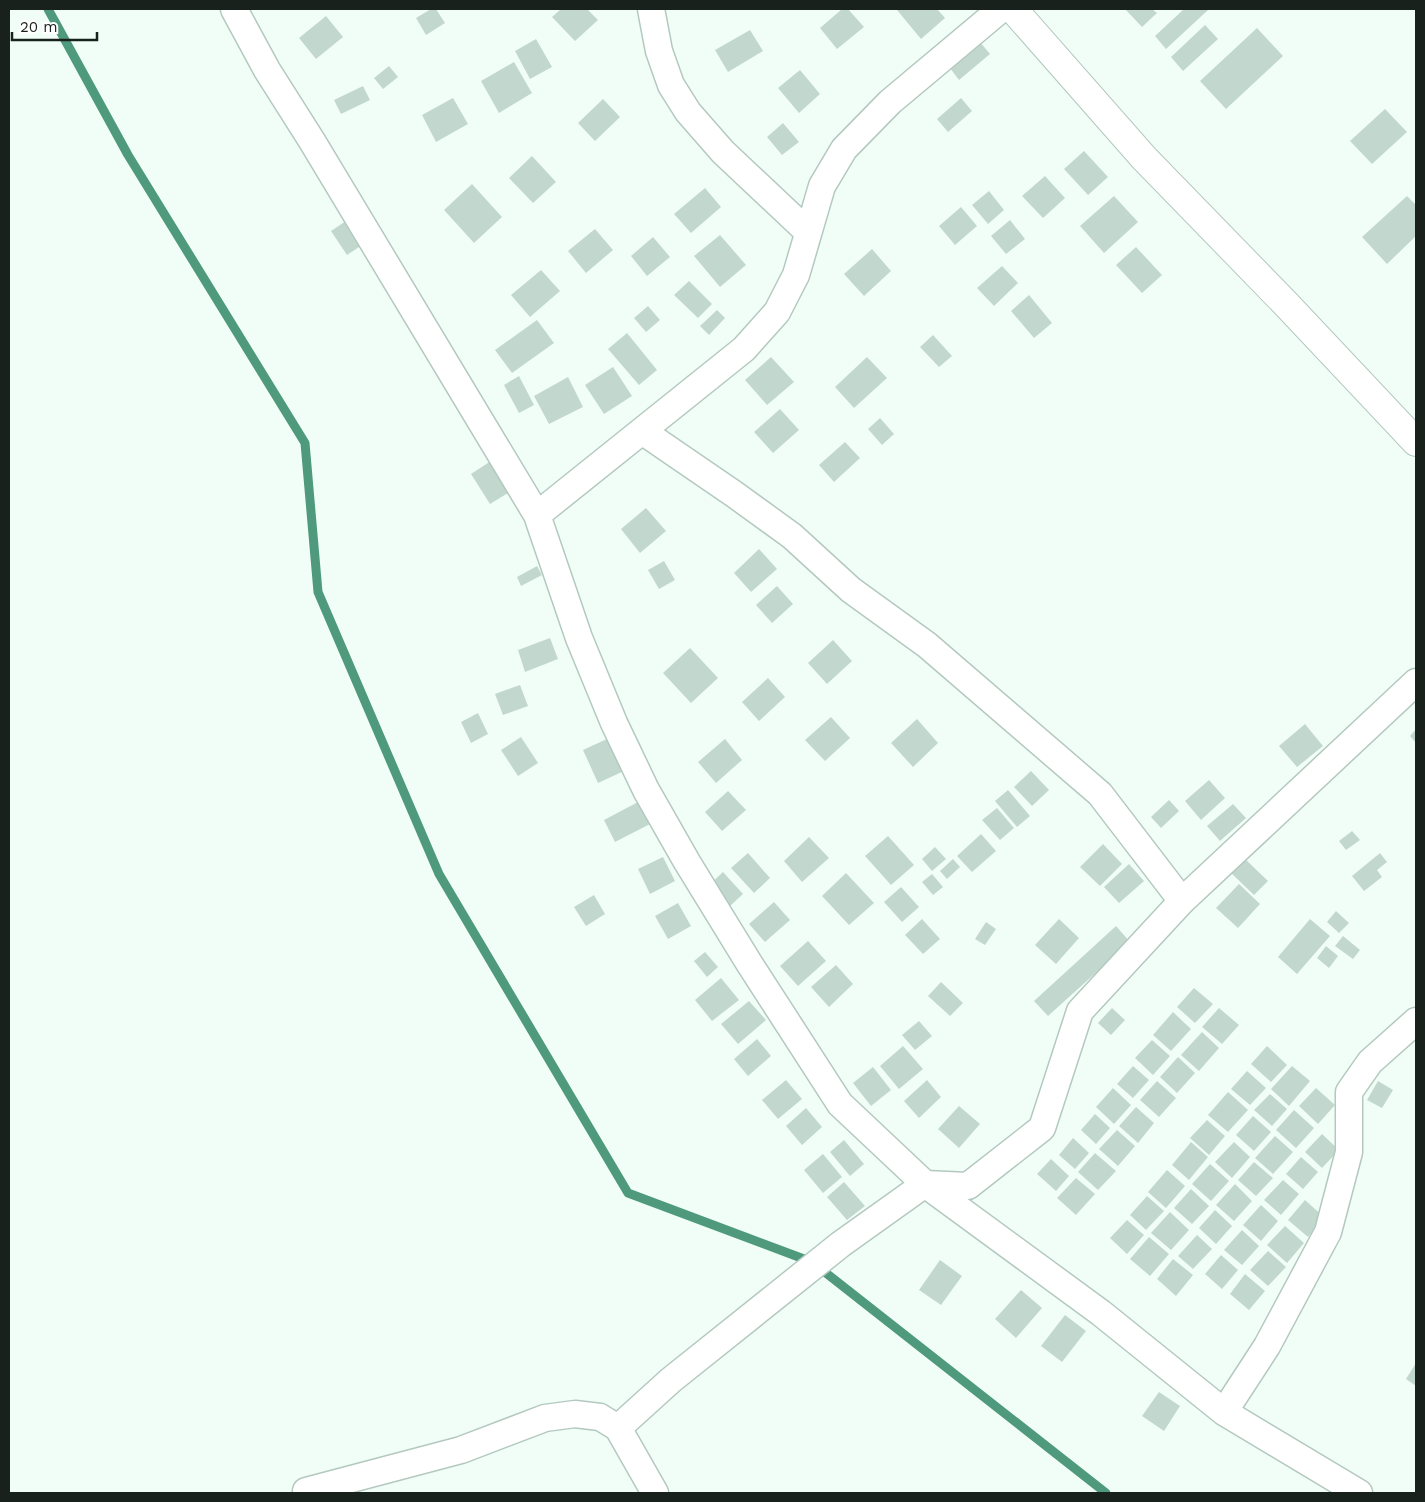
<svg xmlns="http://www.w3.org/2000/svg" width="1425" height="1502" viewBox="0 0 1425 1502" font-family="'Work Sans',sans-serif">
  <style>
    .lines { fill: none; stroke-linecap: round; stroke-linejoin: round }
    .stream { stroke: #4f997d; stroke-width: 9 }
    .building { fill: #c2d8ce }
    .street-casing { stroke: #b3c9bf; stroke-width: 29 }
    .highway-casing { stroke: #b3c9bf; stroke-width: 30 }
    .street { stroke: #fff; stroke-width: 26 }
    .highway { stroke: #fff; stroke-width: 28 }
  </style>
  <rect width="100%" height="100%" fill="#f1fef8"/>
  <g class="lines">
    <path class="stream" d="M48 9 128 155 305 443 318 592 439 874 628 1193 812 1262 1106 1493"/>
  </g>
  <path class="building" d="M431 9H436L445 23 426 35 416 18Z
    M561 9H587L598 20 575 41 552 17Z
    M842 9H848L864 27 837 49 820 28Z
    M899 9H937L945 18 921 39 897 10Z
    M1125 9H1152L1157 13 1142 27Z
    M1184 9H1206L1208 10 1166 49 1155 36Z
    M326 16 343 37 316 59 299 38Z
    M1205 25 1218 39 1183 71 1171 57Z
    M1257 28 1283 56 1226 109 1200 81Z
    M750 30 763 51 728 72 715 50Z
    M536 39 552 67 530 79 515 51Z
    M980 42 990 54 959 80 950 68Z
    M514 62 532 93 499 113 481 81Z
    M389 66 398 77 383 89 374 78Z
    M800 70 820 94 799 113 778 88Z
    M363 86 370 100 341 114 334 100Z
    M453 98 468 124 436 142 422 115Z
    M961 98 972 111 948 132 937 119Z
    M603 99 620 117 595 141 578 123Z
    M1385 109 1407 132 1372 164 1350 141Z
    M783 123 799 142 782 155 767 137Z
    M1084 151 1108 177 1088 195 1064 169Z
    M532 156 556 182 533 203 509 178Z
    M1045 176 1065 198 1043 218 1022 196Z
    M472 184 502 217 474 243 444 210Z
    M705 188 721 207 691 233 674 214Z
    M989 191 1004 210 988 224 972 205Z
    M1114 196 1138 222 1104 253 1080 226Z
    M1407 196 1416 205V236L1387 264 1362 237Z
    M961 207 977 226 955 245 939 226Z
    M349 219 365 243 347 255 331 231Z
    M1010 220 1025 239 1006 254 991 236Z
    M595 229 613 250 586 273 568 251Z
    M720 235 746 265 720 287 694 256Z
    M653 237 670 257 647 276 631 256Z
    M1136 247 1162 275 1142 293 1116 265Z
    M872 249 891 271 864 296 844 274Z
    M1002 266 1018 283 994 306 977 288Z
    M541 270 560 291 530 317 511 295Z
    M689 281 712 304 698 318 674 295Z
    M1029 295 1052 323 1034 338 1011 311Z
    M648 306 660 320 646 332 634 318Z
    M717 310 725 318 709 335 700 326Z
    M537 320 554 343 512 373 495 350Z
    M627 333 657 370 639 385 608 349Z
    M933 335 952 356 939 367 920 347Z
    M771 357 794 382 767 405 745 380Z
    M867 357 887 378 854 408 835 387Z
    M613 367 632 396 604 414 585 385Z
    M519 376 534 405 519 413 504 385Z
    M568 377 583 407 549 424 534 396Z
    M780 409 799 430 773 453 754 432Z
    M880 418 894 434 882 445 868 429Z
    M845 442 860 458 834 482 819 465Z
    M497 457 516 488 490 504 471 474Z
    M646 508 666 531 640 553 621 529Z
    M759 549 777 569 751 592 734 573Z
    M664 561 675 580 659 589 648 570Z
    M537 566 542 575 521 586 517 577Z
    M777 586 793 604 772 623 756 605Z
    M550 638 558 659 525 672 518 650Z
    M833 640 852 661 827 684 808 663Z
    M690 648 718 678 691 703 663 673Z
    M768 678 785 697 759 721 742 702Z
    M520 685 528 706 503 715 495 694Z
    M478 713 488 734 471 743 461 722Z
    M831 717 850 738 825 761 805 740Z
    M917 719 938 743 913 767 891 743Z
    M1305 724 1323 746 1297 767 1279 746Z
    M1416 729V743L1410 736Z
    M521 737 538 763 518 776 501 750Z
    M609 738 624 771 598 783 583 750Z
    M725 739 742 760 716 783 698 762Z
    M1031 771 1049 790 1032 806 1014 787Z
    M1209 780 1225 798 1201 820 1185 801Z
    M1008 790 1030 816 1017 827 995 801Z
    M728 791 746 810 722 831 705 812Z
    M1169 800 1179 811 1161 828 1151 817Z
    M638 802 650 824 615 842 604 820Z
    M1233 804 1246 818 1220 841 1207 826Z
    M997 808 1014 828 1000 840 982 820Z
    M1352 831 1360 840 1346 850 1339 841Z
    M981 834 996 851 972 872 957 856Z
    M888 836 914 865 891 885 865 856Z
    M809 837 829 858 802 882 784 861Z
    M1103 844 1122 864 1100 886 1080 867Z
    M935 847 946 859 932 871 922 859Z
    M748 853 770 878 754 893 731 868Z
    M1380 853 1387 862 1377 870 1382 877 1364 891 1352 876Z
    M1242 856 1268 881 1254 895 1228 870Z
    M663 857 675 881 650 894 638 869Z
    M953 859 960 867 947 879 940 871Z
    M1129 864 1144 881 1119 903 1104 887Z
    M723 872 743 894 729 907 709 885Z
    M846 873 874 903 849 925 822 896Z
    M932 874 943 887 933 895 922 882Z
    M1239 884 1260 904 1238 928 1216 908Z
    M901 887 919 907 902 922 884 902Z
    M594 895 605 914 586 926 574 907Z
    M774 902 790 920 765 942 749 924Z
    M678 903 691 926 668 939 655 916Z
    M1336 911 1349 923 1339 933 1327 922Z
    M922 919 940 939 923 954 905 935Z
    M1059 919 1079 938 1056 964 1035 945Z
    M1310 919 1330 936 1297 974 1278 957Z
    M986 922 996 929 985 945 975 939Z
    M1116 926 1130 942 1048 1016 1034 1001Z
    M1343 936 1360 950 1353 959 1335 946Z
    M808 941 826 961 798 986 780 966Z
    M1326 946 1338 956 1329 968 1317 958Z
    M705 952 718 967 707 977 694 961Z
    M836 965 853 984 829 1007 811 987Z
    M721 978 739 1000 712 1021 695 1000Z
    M941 982 963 1003 950 1016 928 996Z
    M1194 988 1213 1004 1195 1023 1177 1007Z
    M749 1001 766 1020 738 1044 721 1024Z
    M1112 1008 1125 1020 1111 1035 1098 1023Z
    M1219 1008 1239 1025 1222 1044 1202 1027Z
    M1173 1012 1191 1029 1171 1051 1153 1035Z
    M919 1021 932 1036 915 1050 902 1035Z
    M1202 1032 1219 1048 1199 1071 1181 1055Z
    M757 1039 771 1056 748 1076 734 1059Z
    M1152 1040 1170 1056 1153 1075 1135 1058Z
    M903 1046 923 1069 899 1089 880 1066Z
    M1267 1046 1287 1065 1271 1082 1251 1064Z
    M1178 1057 1195 1073 1177 1093 1160 1077Z
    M1133 1066 1149 1080 1133 1098 1117 1084Z
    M1292 1066 1310 1081 1289 1106 1271 1089Z
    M873 1067 891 1090 871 1106 853 1083Z
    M1247 1071 1266 1088 1250 1105 1231 1089Z
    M786 1080 802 1099 778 1119 762 1100Z
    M927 1080 941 1097 919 1118 904 1101Z
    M1157 1081 1176 1098 1159 1117 1140 1100Z
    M1378 1081 1393 1090 1382 1108 1367 1100Z
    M1113 1088 1131 1105 1114 1124 1096 1107Z
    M1316 1088 1335 1105 1318 1124 1299 1106Z
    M1228 1092 1248 1110 1228 1132 1208 1115Z
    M1270 1094 1287 1109 1272 1126 1254 1110Z
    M959 1106 980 1124 959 1148 938 1129Z
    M1136 1107 1154 1123 1138 1143 1119 1126Z
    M806 1108 822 1127 802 1145 786 1126Z
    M1294 1110 1314 1128 1296 1148 1276 1130Z
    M1095 1114 1110 1128 1096 1144 1081 1130Z
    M1253 1116 1271 1132 1254 1151 1236 1135Z
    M1207 1120 1225 1136 1209 1155 1190 1138Z
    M1117 1130 1135 1146 1118 1166 1099 1149Z
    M1322 1134 1339 1150 1322 1168 1305 1152Z
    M1275 1136 1293 1152 1273 1174 1255 1158Z
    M1073 1138 1089 1153 1075 1169 1059 1155Z
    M844 1140 864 1164 850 1176 830 1152Z
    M1191 1142 1208 1157 1189 1180 1172 1165Z
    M1234 1142 1250 1157 1232 1178 1215 1162Z
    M1095 1153 1116 1171 1098 1190 1078 1172Z
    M823 1154 842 1177 823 1193 804 1170Z
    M1301 1157 1318 1172 1303 1189 1286 1174Z
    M1051 1159 1069 1176 1056 1191 1037 1174Z
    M1254 1162 1273 1178 1256 1196 1238 1180Z
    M1210 1164 1229 1181 1211 1201 1192 1184Z
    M1167 1170 1185 1186 1166 1208 1148 1192Z
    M1076 1178 1095 1194 1076 1215 1057 1198Z
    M1283 1180 1299 1194 1281 1215 1264 1200Z
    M844 1182 865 1206 847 1220 827 1197Z
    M1235 1184 1252 1201 1234 1221 1216 1205Z
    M1191 1189 1209 1206 1192 1224 1174 1208Z
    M1147 1196 1164 1211 1146 1230 1130 1215Z
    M1305 1200 1325 1218 1308 1237 1288 1220Z
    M1261 1205 1278 1221 1261 1241 1243 1225Z
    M1215 1210 1232 1226 1216 1244 1199 1228Z
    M1170 1212 1189 1230 1171 1250 1151 1233Z
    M1127 1220 1144 1235 1127 1254 1110 1238Z
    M1285 1226 1304 1243 1287 1263 1267 1245Z
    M1242 1230 1259 1246 1242 1265 1224 1250Z
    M1197 1235 1212 1249 1193 1269 1178 1256Z
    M1149 1237 1169 1254 1150 1276 1130 1259Z
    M1268 1251 1286 1267 1268 1286 1250 1270Z
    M1221 1255 1238 1270 1222 1289 1205 1274Z
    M1173 1259 1193 1275 1176 1296 1157 1279Z
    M940 1260 962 1276 941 1305 919 1290Z
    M1245 1274 1265 1291 1249 1310 1230 1294Z
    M1021 1290 1042 1308 1016 1338 995 1319Z
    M1065 1315 1086 1331 1062 1362 1041 1346Z
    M1416 1363V1386L1406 1379Z
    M1159 1392 1180 1406 1164 1431 1142 1416Z"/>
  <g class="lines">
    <g class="street-casing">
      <path id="street" d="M234 9 267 70 312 141 537 515 579 638 614 723 646 790 687 862 749 963 840 1104 925 1184 1101 1313 1224 1412 1359 1493
        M651 9 659 51 671 85 688 112 723 152 808 232
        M642 431 734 494 792 536 851 590 927 645 1100 794 1182 901
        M537 515 744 349 777 312 796 275 822 186 844 149 890 102 1001 9
        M1224 1412 1267 1346 1328 1232 1349 1152V1092L1370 1062 1416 1021
        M618 1428 655 1493
        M306 1491 461 1450 545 1418 575 1414 600 1417 618 1428 671 1380 841 1244 925 1184 968 1186 1042 1128 1080 1011 1182 901 1416 682"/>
    </g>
    <g class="highway-casing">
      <path id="highway" d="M1013 9 1144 158 1287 305 1416 442"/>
    </g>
    <use href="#street" class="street"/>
    <use href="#highway" class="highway"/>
  </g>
  <rect width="1425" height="1502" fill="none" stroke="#19211d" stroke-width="20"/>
  <path d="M12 32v8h85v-8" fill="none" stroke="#19211d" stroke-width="2.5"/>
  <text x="20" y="32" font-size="15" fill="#19211d" stroke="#ffffff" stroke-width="4" paint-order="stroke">20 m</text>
</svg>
